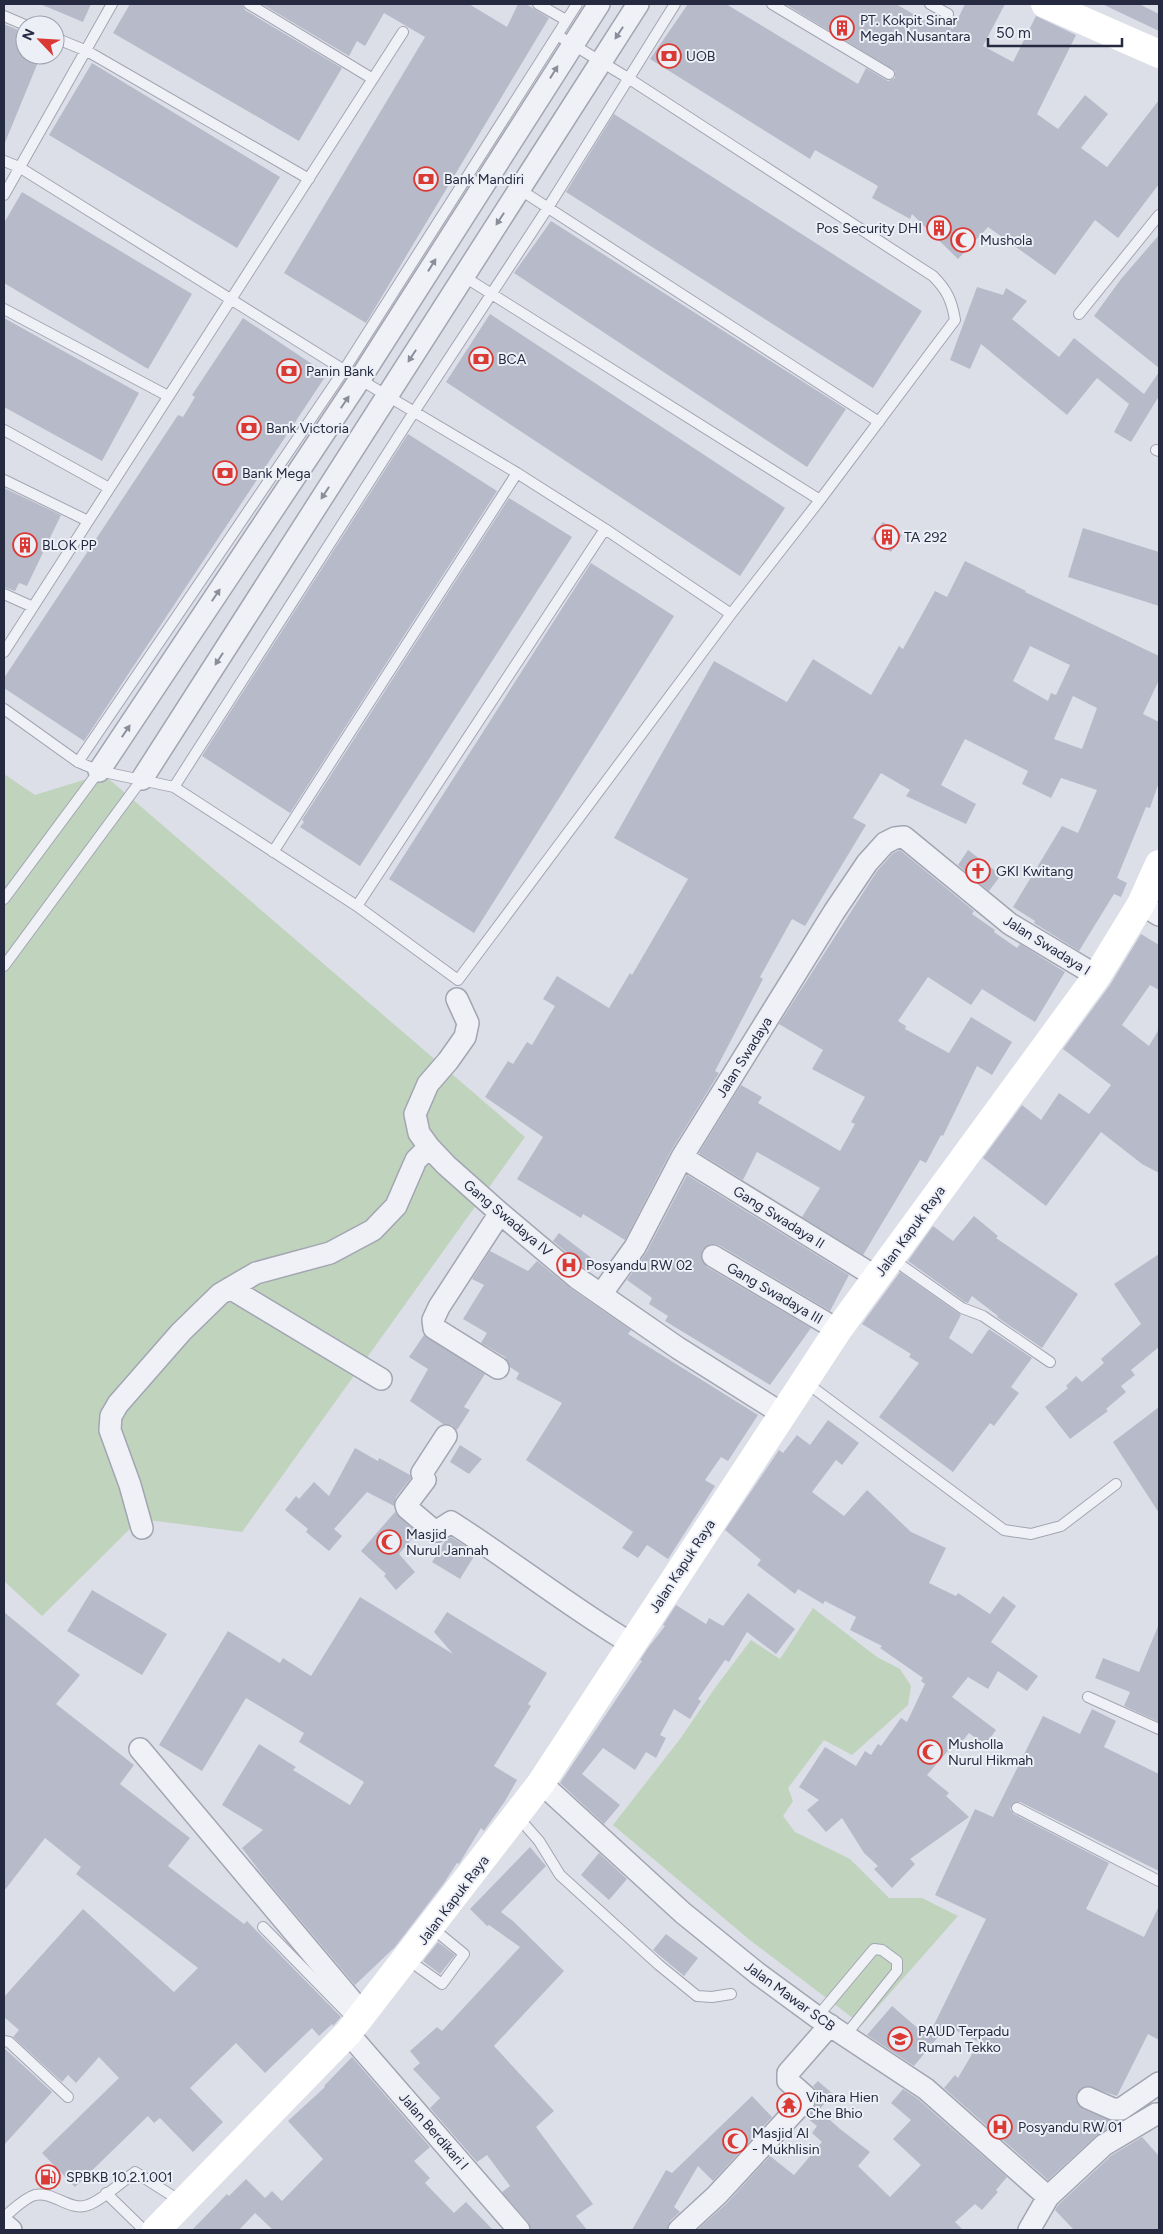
<svg xmlns="http://www.w3.org/2000/svg" width="1163" height="2234" viewBox="0 0 1163 2234" font-family="Figtree,sans-serif">
  <style>
    .grass { fill: #bfd3bd }
    .building { fill: #b7bac9; fill-rule: evenodd }
    .lines { fill: none; stroke-linecap: round; stroke-linejoin: round }
    .service-casing { stroke: #a2a5b2; stroke-width: 12 }
    .minor-casing { stroke: #a2a5b2; stroke-width: 24 }
    .service { stroke: #f0f1f6; stroke-width: 10 }
    .minor { stroke: #f0f1f6; stroke-width: 21 }
    .secondary { stroke: #fff; stroke-width: 28 }
    .oneway { fill: #8a8e9b }
    .labels { text-anchor: middle; stroke-width: 4; stroke-linejoin: round; paint-order: stroke }
    .poi-label { font-size: 14px; fill: #252a40; stroke: #eceff6; text-anchor: start }
    .street-label { font-size: 14px; fill: #252a40; stroke: #eceff6 }
  </style>
  <rect width="100%" height="100%" fill="#dddfe8"/>
  <path class="grass" d="M4 774 35 795 103 774 525 1137 242 1532 140 1519 42 1616 4 1581Z
    M813 1608 877 1657 900 1669 911 1686 908 1705 852 1755 824 1740 788 1788 793 1801 783 1816 795 1832 850 1859 889 1898H922L958 1916 862 2025 751 1941 613 1825 680 1739 715 1688 751 1640 780 1659Z"/>
  <path class="building" d="M40 4H91L83 22Z
    M130 4H242L245 10 342 68 299 141 113 33Z
    M262 4H469L507 27 518 4H526L549 18 366 323 284 273 425 37 384 13 365 46 357 41 349 56Z
    M688 4H726L858 84 866 68 888 81 895 78V71L785 4H896L927 22 930 16 953 29 965 4H1005L983 46 1013 62 1036 16 1076 35 1037 114 1058 129 1085 95 1108 114 1081 148 1107 167 1159 100V184L1118 238 1095 220 1055 275 988 227 958 259 912 214 910 219 872 198 878 186 815 150 810 159 650 59Z
    M1102 4H1139L1159 14V31Z
    M4 24 25 33V55H41L4 145Z
    M92 63 280 177 237 248 49 135Z
    M614 114 922 311 873 388 566 192Z
    M22 192 192 294 148 369 4 283V223Z
    M551 221 846 409 807 467 514 273Z
    M1159 235V368L1094 316 1121 279Z
    M977 287 1003 295 1006 288 1027 301 1012 319 1059 357 1074 338 1144 394 1159 372V396L1131 442 1114 432 1129 404 1097 378 1067 415 981 344 970 369 950 360Z
    M490 314 785 508 740 576 446 382Z
    M4 318 139 393 102 461 4 407Z
    M243 318 327 374 84 741 4 688V678L178 415 183 417 195 397 192 395Z
    M408 434 497 491 290 813 202 756Z
    M4 488 61 515 27 586 19 583 15 591 4 587Z
    M509 498 572 537 360 866 300 827 304 822 302 820Z
    M883 522 902 535 891 552 871 539Z
    M1083 528 1159 552V606L1068 577Z
    M965 561 1026 591 1025 592 1159 656V680L1143 714 1159 722V782L1150 808 1146 807 1117 878 1127 883 1121 897 1114 894 1079 951 1034 923 1035 921 1013 907 1062 826 1078 833 1097 790 1061 778 1051 798 1022 784 1028 771 965 739 941 785 976 804 966 824 906 796 910 790 881 773 853 818 866 825 805 926 792 919 760 977 763 979 715 1071 719 1073 671 1151 625 1240 583 1214 581 1218 517 1179 543 1137 485 1097 508 1061 513 1064 527 1042 532 1045 555 1006 543 999 557 976 609 1008 630 973 632 975 688 879 614 838 714 661 787 702 813 659 871 695 899 646 903 649 935 591 947 597ZM1030 646 1070 665 1056 695 1051 693 1048 701 1013 681ZM1073 696 1097 708 1082 749 1054 739Z
    M591 563 674 616 474 933 389 879Z
    M900 850 974 911 972 914 995 930 994 932 1017 948 1020 944 1065 972 1035 1022 982 989 971 1005 928 977 898 1021 906 1026 905 1029 949 1053 971 1017 1012 1042 992 1075 977 1066 943 1136 941 1135 926 1163 920 1160 863 1255 802 1217 820 1188 757 1152 743 1180 699 1153 741 1085 762 1097 758 1103 840 1151 855 1124 851 1122 865 1097 812 1069 823 1050 779 1024 877 871 893 853Z
    M968 850 1001 875 989 891 958 865Z
    M1141 934 1159 945V990L1150 985 1122 1025 1149 1046 1159 1029V1173L1142 1164 1101 1132 1046 1206 983 1158 1022 1105 1041 1120 1059 1093 1089 1114 1111 1085 1063 1049 1110 985Z
    M687 1175 849 1275 830 1311 719 1245 713 1244 703 1249 701 1256 707 1267 811 1328 770 1385 665 1321 668 1316 649 1304 652 1298 627 1280 646 1253Z
    M974 1216 998 1236 996 1238 1078 1294 1042 1348 997 1317 998 1316 972 1296 968 1303 965 1302 908 1261 933 1226 953 1241Z
    M559 1233 594 1260 586 1269 553 1241Z
    M490 1251 528 1271 537 1261 570 1288 631 1330 628 1334 758 1415 728 1461 721 1457 705 1480 715 1486 668 1559 647 1545 638 1558 622 1548 633 1532 526 1460 562 1403 516 1379 519 1373 510 1367 505 1357 481 1343 487 1333 463 1319 484 1285 472 1279Z
    M1159 1254V1347L1131 1370 1135 1375 1121 1386 1126 1392 1106 1409 1108 1411 1070 1439 1045 1407 1068 1388 1066 1386 1076 1376 1082 1382 1104 1363 1101 1359 1141 1324 1114 1284Z
    M900 1272 961 1315 949 1338 972 1354 989 1329 1032 1358 1011 1387 1019 1393 994 1426 990 1423 953 1472 879 1417 919 1363 909 1357 911 1354 862 1324Z
    M424 1335 485 1374 464 1407 470 1410 457 1430 452 1425 443 1424 410 1401 428 1369 409 1357Z
    M1159 1407V1513L1113 1442Z
    M828 1420 859 1443 842 1465 836 1460 812 1492 844 1516 867 1490 911 1532 946 1548 929 1583 956 1596 958 1593 990 1614 1003 1596 1016 1606 991 1642 1038 1676 1027 1691 998 1671 988 1689 968 1677 952 1697 996 1730 985 1745 969 1733 956 1749 952 1746 927 1775 949 1793 946 1796 969 1817 910 1859 915 1864 892 1888 874 1869 878 1866 864 1853 842 1818 826 1832 807 1810 819 1800 799 1787 825 1747 856 1766 865 1751 871 1755 878 1744 881 1746 901 1718 907 1722 925 1684 921 1681 923 1678 880 1648 882 1646 850 1630 856 1617 825 1601 823 1604 798 1589 795 1594 757 1565 761 1560 725 1530 779 1450 783 1453 797 1435 810 1445Z
    M460 1445 482 1459 469 1474 450 1462Z
    M355 1448 378 1461 379 1458 410 1475 411 1478 396 1497 394 1506 367 1492 334 1529 342 1536 329 1551 306 1532 308 1529 285 1510 296 1496 299 1499 314 1482 329 1496Z
    M395 1512 417 1533 399 1554 415 1572 396 1590 384 1576 386 1574 361 1551Z
    M451 1537 476 1553 460 1579 432 1562 445 1541Z
    M92 1590 167 1634 142 1675 67 1631Z
    M748 1593 795 1629 776 1654 747 1632 729 1662 725 1660 698 1699 701 1701 690 1719 674 1709 660 1735 666 1738 656 1758 646 1752 635 1770 603 1748 582 1774 620 1805 604 1824 560 1783 642 1661 640 1660 648 1648 665 1626 663 1625 676 1605 706 1624 709 1618 723 1626Z
    M360 1597 453 1654 434 1632 447 1612 547 1673 528 1704 531 1706 494 1766 517 1780 505 1801 484 1831 481 1828 462 1859 459 1864 457 1863 444 1883 395 1947 355 1985 264 1877 242 1848 263 1830 222 1805 259 1744 296 1767 293 1770 350 1805 364 1782 299 1742 304 1733 246 1698 202 1771 159 1745 228 1631 280 1663 283 1658 311 1676Z
    M4 1612 80 1675 56 1704 134 1765 120 1784 190 1838 168 1866 244 1924 247 1921 341 2017 333 2026 332 2024 319 2036 312 2028 265 2073 236 2043 190 2088 223 2122 193 2152 160 2118 154 2123 148 2116 75 2187 42 2153 119 2078 99 2057 76 2083 68 2075 62 2082 13 2037 19 2030 4 2017V1997L83 1909 174 1992 198 1968 76 1874 81 1867 45 1838 4 1891Z
    M1159 1624V1722L1124 1706 1130 1692 1095 1678 1103 1658 1139 1672Z
    M1092 1709 1116 1721 1104 1747 1159 1774V1871L1020 1802 1013 1803 1010 1809 1014 1814 1109 1863 1086 1909 1144 1937 1159 1906V2040L1148 2034 1117 2096 1087 2086 1081 2088 1077 2093 1076 2100 1083 2109 1117 2123 1096 2136 1048 2180 944 2088 955 2075 958 2078 979 2042 947 2026 914 2066 867 2035 892 2006 928 2037 986 1919 935 1895 975 1809 993 1817 1043 1716 1080 1734Z
    M530 1847 546 1866 501 1912 513 1921 564 1971 494 2046 554 2111 536 2127 593 2204 576 2216 587 2230H531L528 2222 502 2192 510 2186 487 2155 477 2162 430 2108 440 2098 413 2069 420 2063 410 2051 437 2027 442 2031 520 1947 489 1925 487 1926 470 1909Z
    M599 1853 627 1879 609 1900 581 1875Z
    M666 1934 698 1958 684 1976 653 1950Z
    M438 1942 455 1955 440 1974 423 1961Z
    M4 2048 52 2092 4 2145Z
    M352 2057 430 2147 414 2161 430 2178 425 2183 454 2213 466 2202 493 2230H273L255 2213 239 2230H192L227 2194 229 2196 246 2179 265 2198 272 2191 282 2201 323 2159 288 2121 325 2087 324 2086Z
    M818 2081 833 2094 819 2110 840 2129 870 2152 858 2166 890 2197 921 2165 893 2139 911 2120 891 2103 903 2089 918 2099 1007 2177 996 2190 998 2192 982 2210 975 2204 955 2222 963 2230H697L726 2204 770 2156 794 2175 822 2142 812 2133 817 2126 806 2117 816 2103 817 2092 813 2086Z
    M752 2096 772 2117 713 2181 698 2166 674 2207 680 2212 670 2221 667 2230H632L666 2170 672 2173Z
    M1142 2137 1159 2156V2230H1074L1055 2210 1058 2205 1112 2155Z"/>
  <g class="lines">
    <g class="service-casing">
      <path id="service" d="M249 4 373 79
        M538 4 566 20
        M772 4 889 74
        M930 4 948 14
        M4 16 25 25
        M55 38 87 51 309 179
        M4 161 19 167 344 370 517 473 605 529 731 614
        M519 189 879 422
        M4 195 112 4
        M463 276 820 500
        M4 309 168 396
        M1079 314 1159 215
        M4 430 109 488
        M1156 450 1159 451
        M4 480 88 521
        M4 594 33 607
        M4 652 403 32
        M4 709 78 762 99 771 174 787 357 906 458 980
        M78 762 344 370 577 4
        M174 787 414 412 549 206 675 4
        M273 852 517 473
        M4 899 99 771
        M357 906 605 529
        M4 966 142 779
        M458 980 731 614 820 500 955 320C952 301 947 290 933 276L628 78 557 35
        M891 1258 962 1308 983 1316 1050 1362
        M804 1381 1004 1530 1031 1534 1061 1526 1116 1484
        M1088 1697 1159 1729
        M1017 1808 1159 1881
        M518 1817 539 1841 560 1875 659 1965 697 1996 712 1997 731 1994
        M263 1927 355 2021
        M407 1959 442 1984 464 1954 431 1927
        M817 2017 874 1949 882 1950 897 1961V1971L845 2036
        M4 2041 9 2042 68 2097
        M106 2193 144 2230
        M4 2217C13 2210 24 2198 35 2195 54 2191 70 2212 88 2205 101 2201 123 2181 135 2172L182 2202"/>
    </g>
    <g class="minor-casing">
      <path id="minor" d="M99 771 360 379 599 4
        M142 779 638 4
        M1141 904 1159 915
        M457 999 468 1023 465 1037 448 1061 428 1084 415 1114 419 1133 429 1147 446 1165 500 1213 577 1278 678 1348 781 1413
        M682 1157 876 1277
        M713 1256 838 1330
        M230 1288 381 1379
        M602 1293 635 1247 682 1157 834 912 867 863 885 843 895 838 904 837 1010 924 1097 976
        M498 1368 434 1328 433 1320 439 1307 500 1213
        M446 1436 422 1473 425 1480 406 1505 407 1508 433 1530 437 1531 451 1522C512 1561 570 1607 632 1644
        M142 1528 130 1485 110 1430 111 1416 118 1404 181 1332 220 1294 256 1273 330 1253 373 1230 396 1206 416 1160 429 1147
        M140 1749 363 2014
        M541 1783 683 1913 757 1973 817 2017 926 2089 1048 2197
        M348 2033 519 2230
        M1088 2098 1113 2109H1121L1159 2083
        M4 2224 11 2230
        M679 2230 717 2195 804 2101 805 2096 788 2081V2073L830 2025
        M1029 2230 1048 2197 1104 2145 1156 2114H1159"/>
    </g>
    <use href="#service" class="service"/>
    <use href="#minor" class="minor"/>
    <path class="secondary" d="M1045 4 1159 54
      M156 2230 348 2033 541 1783 838 1330 1097 976 1141 904 1159 864"/>
  </g>
  <defs><path id="oneway-solid" d="M-6-.8H1V-3.2L6.5 0L1 3.2V.8H-6Z" transform="scale(1.25)"/></defs>
  <g class="oneway">
    <use href="#oneway-solid" transform="translate(619 33) rotate(123)"/>
    <use href="#oneway-solid" transform="translate(554 72) rotate(-58)"/>
    <use href="#oneway-solid" transform="translate(500 219) rotate(123)"/>
    <use href="#oneway-solid" transform="translate(432 265) rotate(-58)"/>
    <use href="#oneway-solid" transform="translate(412 356) rotate(123)"/>
    <use href="#oneway-solid" transform="translate(345 402) rotate(-56)"/>
    <use href="#oneway-solid" transform="translate(325 493) rotate(123)"/>
    <use href="#oneway-solid" transform="translate(216 595) rotate(-56)"/>
    <use href="#oneway-solid" transform="translate(219 659) rotate(123)"/>
    <use href="#oneway-solid" transform="translate(126 731) rotate(-56)"/>
  </g>
  <defs>
    <g id="building-ring" transform="scale(1.25)"><circle r="9.5" fill="#eceff6" stroke="#db3934" stroke-width="1.5"/><path d="M-4-6H4V6H1V3H-1V6H-4ZM-2.5-4.3h1.7v1.8h-1.7ZM.8-4.3h1.7v1.8H.8ZM-2.5-1h1.7V.8h-1.7ZM.8-1h1.7V.8H.8Z" fill="#db3934"/></g>
    <g id="bank-ring" transform="scale(1.25)"><circle r="9.5" fill="#eceff6" stroke="#db3934" stroke-width="1.5"/><path d="M-6-4H6V4H-6ZM0-2.3a2.3 2.3 0 1 0 0 4.6a2.3 2.3 0 1 0 0-4.6Z" fill="#db3934"/></g>
    <g id="mosque-ring" transform="scale(1.25)"><circle r="9.5" fill="#eceff6" stroke="#db3934" stroke-width="1.5"/><path d="M3.5-4.9A6 6 0 1 0 3.5 4.9A5 5 0 1 1 3.5-4.9Z" fill="#db3934"/></g>
    <g id="church-ring" transform="scale(1.25)"><circle r="9.5" fill="#eceff6" stroke="#db3934" stroke-width="1.5"/><path d="M-1.2-6h2.4v3.5h3.3v2.4h-3.3V6h-2.4V-.1h-3.3v-2.4h3.3Z" fill="#db3934"/></g>
    <g id="hospital-ring" transform="scale(1.25)"><circle r="9.5" fill="#eceff6" stroke="#db3934" stroke-width="1.5"/><path d="M-5-5h3v3.5h4V-5h3V5h-3V1.5h-4V5h-3Z" fill="#db3934"/></g>
    <g id="school-ring" transform="scale(1.25)"><circle r="9.5" fill="#eceff6" stroke="#db3934" stroke-width="1.5"/><path d="M0-5L7-2L0 1L-7-2ZM-4 1L0 2.5L4 1V4Q0 6-4 4Z" fill="#db3934"/></g>
    <g id="temple-ring" transform="scale(1.25)"><circle r="9.5" fill="#eceff6" stroke="#db3934" stroke-width="1.5"/><path d="M0-6L5-2H3V0L6.5 2.5H4V6H1.5V3h-3V6H-4V2.5H-6.5L-3 0V-2H-5Z" fill="#db3934"/></g>
    <g id="fuel-ring" transform="scale(1.25)"><circle r="9.5" fill="#eceff6" stroke="#db3934" stroke-width="1.5"/><path d="M-5.5-6h7V0h2V4h1.3V-2.5L3-4.5l.8-.8L6-3V5H2.5V1h-1V6h-7ZM-4.2-4.7v3.2H.2V-4.7Z" fill="#db3934"/></g>
  </defs>
  <g fill-rule="evenodd">
    <use href="#building-ring" x="842" y="28"/>
    <use href="#bank-ring" x="669" y="56"/>
    <use href="#bank-ring" x="426" y="179"/>
    <use href="#building-ring" x="939" y="228"/>
    <use href="#mosque-ring" x="963" y="240"/>
    <use href="#bank-ring" x="481" y="359"/>
    <use href="#bank-ring" x="289" y="371"/>
    <use href="#bank-ring" x="249" y="428"/>
    <use href="#bank-ring" x="225" y="473"/>
    <use href="#building-ring" x="887" y="537"/>
    <use href="#building-ring" x="25" y="545"/>
    <use href="#church-ring" x="978" y="871"/>
    <use href="#hospital-ring" x="569" y="1265"/>
    <use href="#mosque-ring" x="389" y="1542"/>
    <use href="#mosque-ring" x="930" y="1752"/>
    <use href="#school-ring" x="900" y="2039"/>
    <use href="#temple-ring" x="789" y="2105"/>
    <use href="#hospital-ring" x="1000" y="2127"/>
    <use href="#mosque-ring" x="735" y="2141"/>
    <use href="#fuel-ring" x="48" y="2177"/>
  </g>
  <g class="labels">
    <g class="poi-label">
      <text x="860" y="25">PT. Kokpit Sinar<tspan x="860" dy="16">Megah Nusantara</tspan></text>
      <text x="686" y="61">UOB</text>
      <text x="444" y="184">Bank Mandiri</text>
      <text x="922" y="233" text-anchor="end">Pos Security DHI</text>
      <text x="980" y="245">Mushola</text>
      <text x="498" y="364">BCA</text>
      <text x="306" y="376">Panin Bank</text>
      <text x="266" y="433">Bank Victoria</text>
      <text x="242" y="478">Bank Mega</text>
      <text x="904" y="542">TA 292</text>
      <text x="42" y="550">BLOK PP</text>
      <text x="996" y="876">GKI Kwitang</text>
      <text x="586" y="1270">Posyandu RW 02</text>
      <text x="406" y="1539">Masjid<tspan x="406" dy="16">Nurul Jannah</tspan></text>
      <text x="948" y="1749">Musholla<tspan x="948" dy="16">Nurul Hikmah</tspan></text>
      <text x="918" y="2036">PAUD Terpadu<tspan x="918" dy="16">Rumah Tekko</tspan></text>
      <text x="806" y="2102">Vihara Hien<tspan x="806" dy="16">Che Bhio</tspan></text>
      <text x="1018" y="2132">Posyandu RW 01</text>
      <text x="752" y="2138">Masjid Al<tspan x="752" dy="16">- Mukhlisin</tspan></text>
      <text x="66" y="2182">SPBKB 10.2.1.001</text>
    </g>
    <g class="street-label">
      <text transform="translate(1047 945) rotate(32)" y="5">Jalan Swadaya I</text>
      <text transform="translate(744 1057) rotate(-58)" y="5">Jalan Swadaya</text>
      <text transform="translate(779 1217) rotate(32)" y="5">Gang Swadaya II</text>
      <text transform="translate(508 1218) rotate(40)" y="5">Gang Swadaya IV</text>
      <text transform="translate(910 1231) rotate(-54)" y="5">Jalan Kapuk Raya</text>
      <text transform="translate(775 1293) rotate(30)" y="5">Gang Swadaya III</text>
      <text transform="translate(682 1566) rotate(-57)" y="5">Jalan Kapuk Raya</text>
      <text transform="translate(453 1900) rotate(-53)" y="5">Jalan Kapuk Raya</text>
      <text transform="translate(790 1996) rotate(36)" y="5">Jalan Mawar SCB</text>
      <text transform="translate(434 2131) rotate(49)" y="5">Jalan Berdikari I</text>
    </g>
  </g>
  <rect width="1163" height="2234" fill="none" stroke="#252a40" stroke-width="10"/>
  <g transform="translate(40 40) rotate(295)"><circle r="24" fill="#eceff6" stroke="#9ca0ad"/>
  <path d="M0-4L9 19L0 12L-9 19Z" fill="#db3934"/>
  <text y="-8" font-size="14" font-weight="bold" text-anchor="middle" fill="#252a40">N</text>
  </g>
  <path d="M988 38v8h134v-8" fill="none" stroke="#252a40" stroke-width="2.5"/>
  <text x="996" y="38" font-size="15" fill="#252a40" stroke="#eceff6" stroke-width="4" paint-order="stroke">50 m</text>
</svg>
